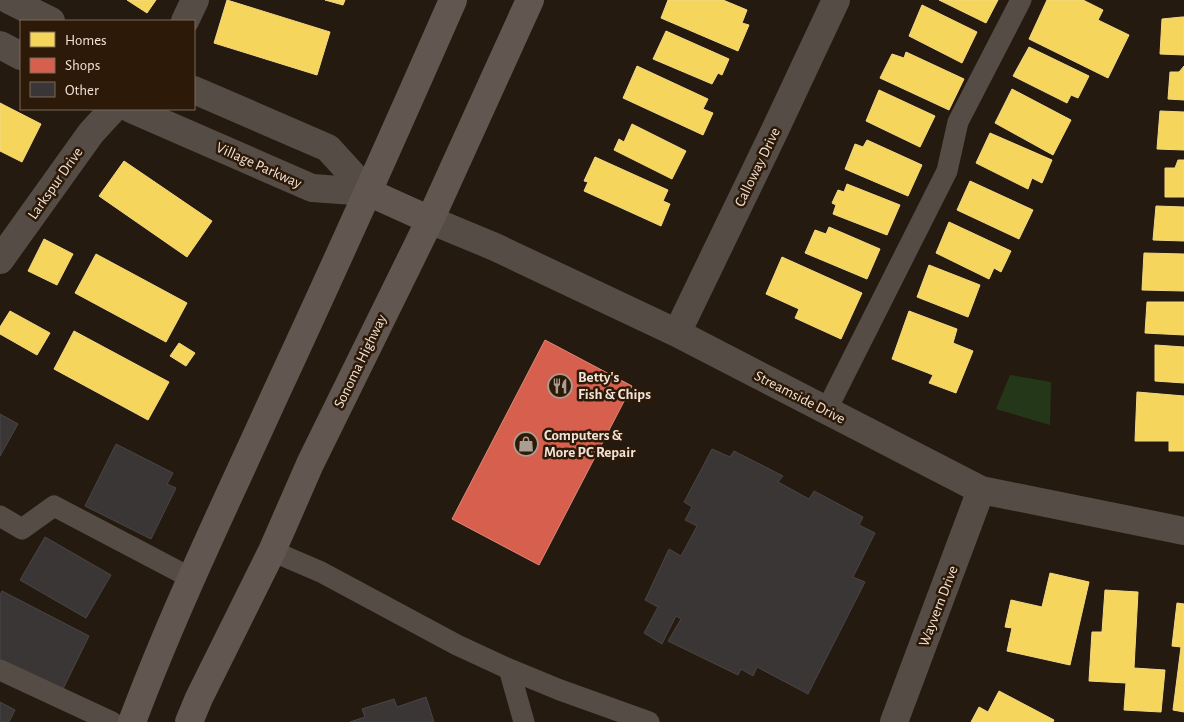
<svg xmlns="http://www.w3.org/2000/svg" width="1184" height="722" viewBox="0 0 1184 722" font-family="'Alegreya Sans',sans-serif">
  <style>
    .green { fill: #243819 }
    .homes { fill: #f6d55c; stroke: #f4d981 }
    .shops { fill: #d6604d; stroke: #de8776 }
    .building { fill: #3a3636; stroke: #4a4546 }
    .lines { fill: none; stroke-linecap: round; stroke-linejoin: round }
    .lane { stroke: #554c45; stroke-width: 21 }
    .street { stroke: #554c45; stroke-width: 28 }
    .primary { stroke: #615650; stroke-width: 28 }
    .labels { text-anchor: middle; stroke-width: 5; stroke-linejoin: round; paint-order: stroke }
    .street-label { font-size: 15px; fill: #f1e3d7; stroke: #2d1907 }
    .poi-label { font-size: 15px; font-weight: bold; fill: #f1e3d7; stroke: #2d1907; text-anchor: start }
  </style>
  <rect width="100%" height="100%" fill="#251a0f"/>
  <path class="green" d="M1010 375 1051 382 1050 425 996 409Z"/>
  <path class="homes" d="M127 0H156L147 13Z
    M227 0 330 32 317 75 214 43Z
    M325 0H345L343 5Z
    M668 0H723L747 10 742 23 749 25 738 51 661 18Z
    M939 0H998L986 23Z
    M1047 0H1083L1103 10 1098 20 1129 35 1108 78 1029 39Z
    M922 5 977 32 962 63 909 36Z
    M1182 17H1184V55L1160 54 1162 19Z
    M666 31 729 59 722 75 718 73 712 84 653 59Z
    M1029 47 1089 76 1078 98 1071 95 1067 103 1013 76Z
    M906 52 964 79 949 110 880 78 892 54 904 58Z
    M637 66 708 99 703 109 713 113 703 135 623 98Z
    M1184 66V100L1168 99 1170 72H1179Z
    M1012 89 1071 120 1053 155 995 123Z
    M879 90 935 116 920 147 866 121Z
    M0 103 41 124 22 162 0 151Z
    M1160 111 1184 112V150L1157 149Z
    M632 124 686 151 672 179 614 150 619 139 624 142Z
    M990 133 1052 160 1042 183 1032 178 1028 189 976 163Z
    M867 140 922 165 908 196 845 169 855 144 863 147Z
    M595 157 668 190 663 201 670 204 661 226 584 191 588 182 584 181Z
    M1178 160H1184V197H1165V168H1175Z
    M124 161 212 221 187 257 99 196Z
    M970 181 1033 210 1019 239 957 210Z
    M847 184 900 205 887 235 833 214 836 205 832 203 838 190 844 192Z
    M1156 206 1184 207V241L1153 240Z
    M949 222 1011 251 1001 272 994 268 989 279 936 253Z
    M829 227 880 249 867 279 805 253 815 230 826 234Z
    M44 239 73 254 57 285 28 271Z
    M1144 253 1184 254V291L1142 290Z
    M96 254 187 303 166 342 75 293Z
    M782 257 862 293 841 339 795 318 799 309 766 294Z
    M929 265 980 285 968 317 917 297Z
    M1147 302H1184V335L1145 333Z
    M10 311 50 333 37 355 0 334V327Z
    M909 311 957 329 953 343 973 351 956 393 929 383 933 375 892 359Z
    M74 331 169 382 148 420 54 369Z
    M179 343 195 353 186 366 170 356Z
    M1155 345 1184 347V383L1155 381Z
    M1137 392 1184 396V451H1169V441H1135Z
    M1050 573 1089 582 1070 665 1007 651 1012 628 1005 627 1011 600 1042 607Z
    M1105 590 1138 592 1134 668 1165 670 1161 712 1124 710 1126 683 1089 681 1092 632H1102Z
    M1177 603 1184 604V712L1173 710 1181 647 1172 646Z
    M999 691 1054 720 1053 722H971L979 707 988 712Z"/>
  <path class="shops" d="M545 340 632 386 539 565 452 519Z"/>
  <path class="building" d="M0 414 18 424 0 456Z
    M116 444 173 473 167 484 176 488 151 539 85 506Z
    M712 449 730 457 734 451 783 476 778 482 809 499 814 491 863 517 859 525 875 533 853 577 865 582 808 694 757 667 753 676 741 669 738 675 668 641 681 619 676 616 662 644 644 633 658 607 645 600 669 549 681 556 697 526 685 520 692 507 684 502Z
    M45 537 111 575 86 618 20 580Z
    M2 591 89 636 62 691 0 663V595Z
    M426 697 434 722H350L365 717 362 709 394 699 397 707Z
    M0 702 15 710 9 722H0Z"/>
  <g class="lines">
    <path class="lane" d="M826 411 947 171 958 122 1021 0
      M0 516 22 529 54 506 191 578
      M272 551 321 572 457 645 509 669 524 722
      M509 669 560 690 649 722
      M0 670 112 722"/>
    <path class="street" d="M9 0 51 21
      M185 21 195 0
      M0 45 21 56
      M194 90 328 148 368 192
      M131 109 312 188 368 192
      M430 220 495 247 677 333 981 490 1184 531
      M0 260 91 133 113 109
      M677 333 775 130 836 0
      M894 722 981 490"/>
    <path class="primary" d="M368 192 430 220
      M132 722C174 610 226 503 275 395 336 264 395 132 453 0
      M189 722 199 698 272 551 310 464 430 220 530 0"/>
  </g>
  <defs>
    <g id="restaurant-ring" transform="scale(1.25)"><circle r="9.5" fill="#2d1907" stroke="#aa9d91" stroke-width="1.5"/><path d="M-5-6h1v4h1v-4h1v4h1v-4h1v5L-1.5 .5V6h-2V.5L-5-1ZM5-6V6H3V1.5H1.5Q1.5-4 5-6Z" fill="#aa9d91"/></g>
    <g id="shop-ring" transform="scale(1.25)"><circle r="9.5" fill="#2d1907" stroke="#aa9d91" stroke-width="1.5"/><path d="M-5-2.5h2.3a2.7 3.5 0 0 1 5.4 0H5L5.5 6h-11ZM-1.5-2.5h3a1.5 2.3 0 0 0-3 0Z" fill="#aa9d91"/></g>
  </defs>
  <g fill-rule="evenodd">
    <use href="#restaurant-ring" x="560" y="386"/>
    <use href="#shop-ring" x="526" y="444"/>
  </g>
  <g class="labels">
    <g class="street-label">
      <text transform="translate(259 165) rotate(24)" y="5">Village Parkway</text>
      <text transform="translate(757 167) rotate(-64)" y="5">Calloway Drive</text>
      <text transform="translate(55 183) rotate(-55)" y="5">Larkspur Drive</text>
      <text transform="translate(360 361) rotate(-64)" y="5">Sonoma Highway</text>
      <text transform="translate(800 397) rotate(27)" y="5">Streamside Drive</text>
      <text transform="translate(938 606) rotate(-69)" y="5">Wayvern Drive</text>
    </g>
    <g class="poi-label">
      <text x="578" y="382">Betty's<tspan x="578" dy="17">Fish &amp; Chips</tspan></text>
      <text x="544" y="440">Computers &amp;<tspan x="544" dy="17">More PC Repair</tspan></text>
    </g>
  </g>
  <rect x="20" y="20" width="175" height="90" fill="#2d1907" stroke="#7b6a5a"/>
  <rect x="30" y="32" width="25" height="15" fill="#f6d55c" stroke="#7b6a5a"/>
  <text x="65" y="45" font-size="15" fill="#f1e3d7">Homes</text>
  <rect x="30" y="58" width="25" height="15" fill="#d6604d" stroke="#7b6a5a"/>
  <text x="65" y="70" font-size="15" fill="#f1e3d7">Shops</text>
  <rect x="30" y="82" width="25" height="15" fill="#3a3636" stroke="#7b6a5a"/>
  <text x="65" y="95" font-size="15" fill="#f1e3d7">Other</text>
</svg>
